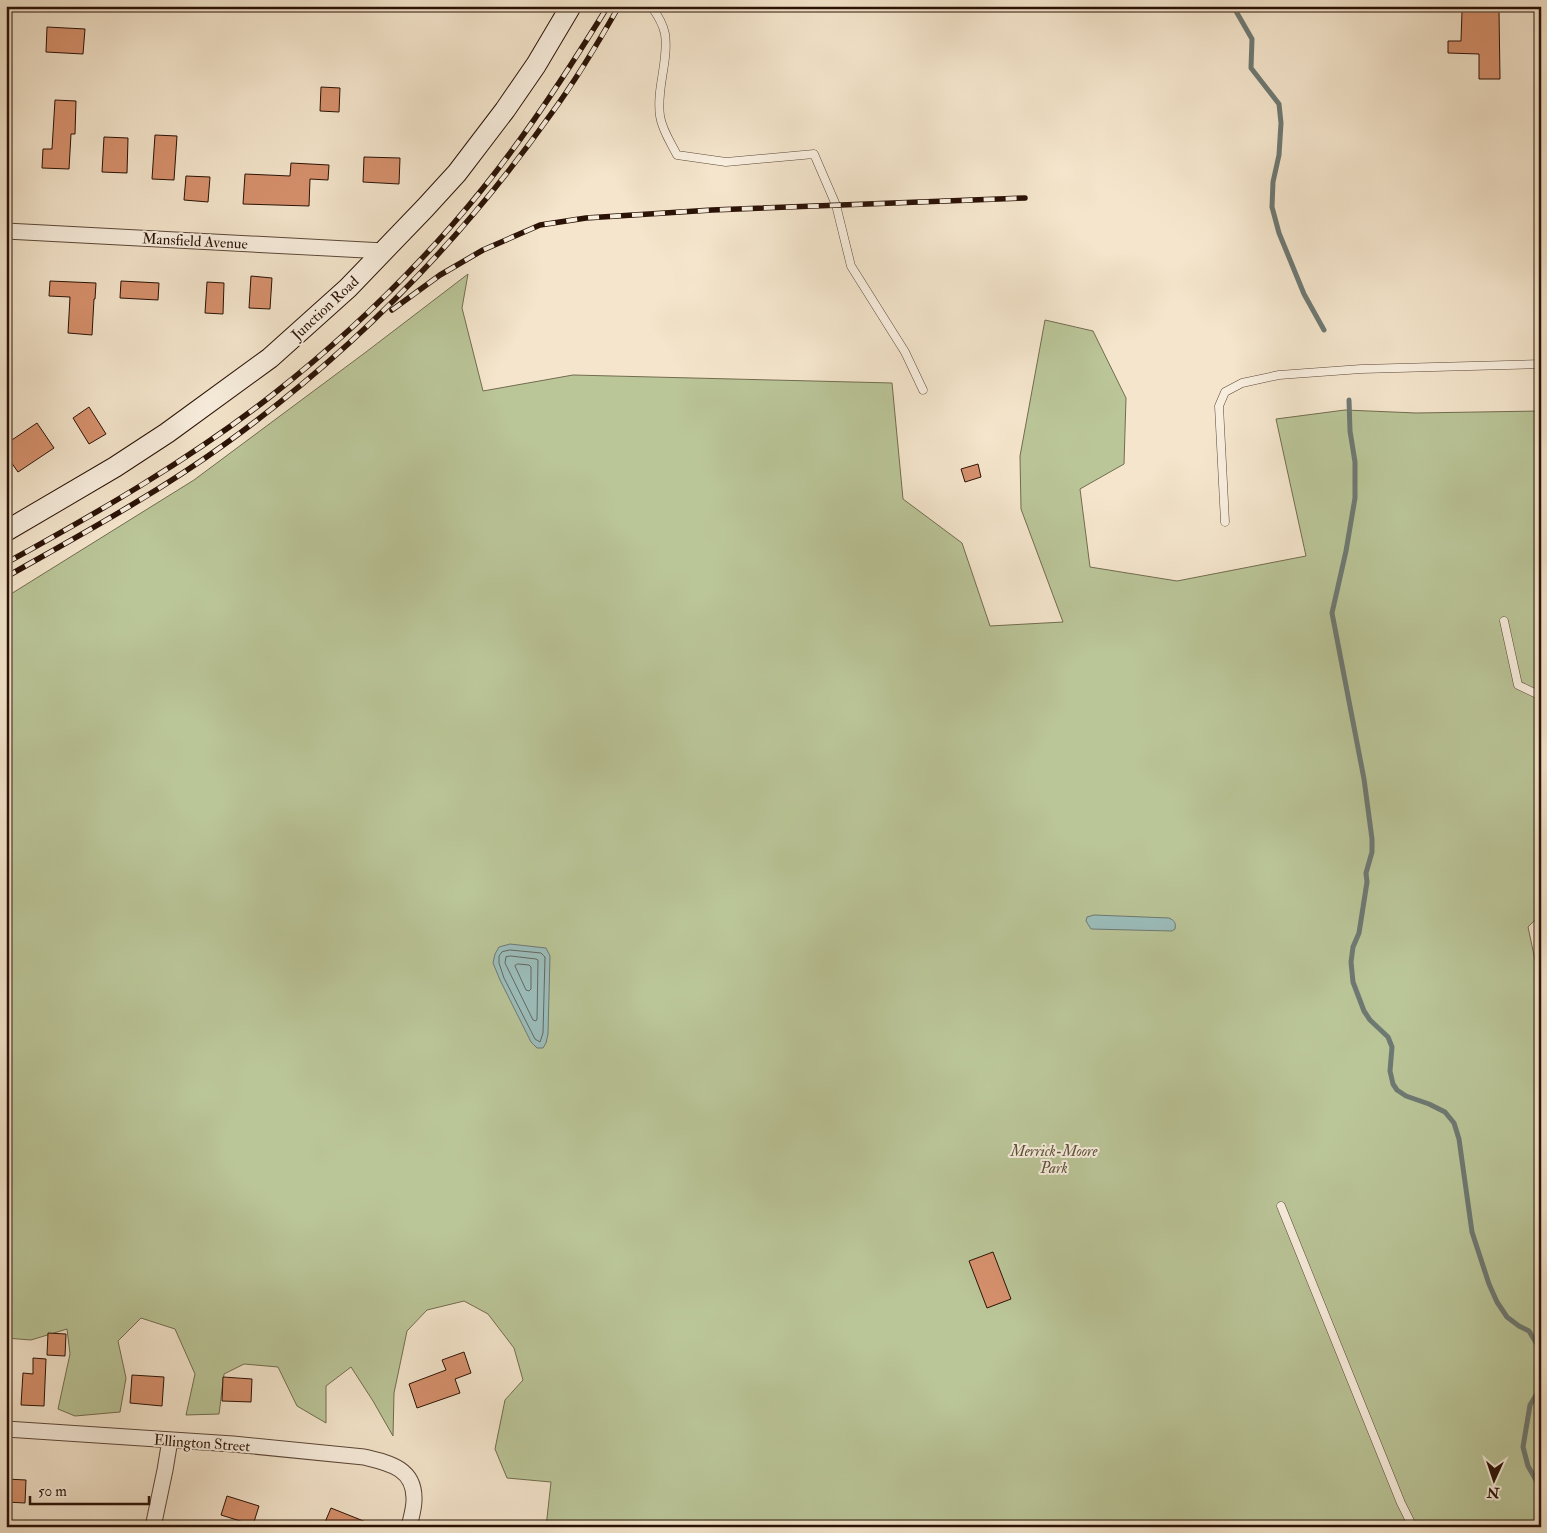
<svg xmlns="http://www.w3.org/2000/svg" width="1547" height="1533" viewBox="0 0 1547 1533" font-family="'IM FELL Double Pica',serif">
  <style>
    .green { fill: #bac598; stroke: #726c4f }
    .water { fill: #9cbebc; stroke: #6e7973 }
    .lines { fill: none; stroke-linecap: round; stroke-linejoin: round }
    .shore { stroke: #636861; stroke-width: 1 }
    .stream { stroke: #6e7973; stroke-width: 5 }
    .building { fill: #d6916d; stroke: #2a1206 }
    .lane-casing { stroke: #5c4738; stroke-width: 9 }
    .street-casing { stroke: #5c4738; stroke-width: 17 }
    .secondary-casing { stroke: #2a1206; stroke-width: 22 }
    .lane { stroke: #f8eede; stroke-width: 8 }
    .street { stroke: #f8eede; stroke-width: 15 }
    .secondary { stroke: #f8eede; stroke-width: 20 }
    .rail-casing { stroke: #2a1206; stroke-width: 5.5 }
    .rail { stroke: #f8eede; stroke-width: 4; stroke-dasharray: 11; stroke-linecap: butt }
    .labels { text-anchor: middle; stroke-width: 4; stroke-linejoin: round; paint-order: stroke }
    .street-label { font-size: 15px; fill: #2a1206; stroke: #f8eede }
    .park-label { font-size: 15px; font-style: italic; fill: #5c5139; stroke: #f8eede }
  </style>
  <rect width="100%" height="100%" fill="#f4e5cc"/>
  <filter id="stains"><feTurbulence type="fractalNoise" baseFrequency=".004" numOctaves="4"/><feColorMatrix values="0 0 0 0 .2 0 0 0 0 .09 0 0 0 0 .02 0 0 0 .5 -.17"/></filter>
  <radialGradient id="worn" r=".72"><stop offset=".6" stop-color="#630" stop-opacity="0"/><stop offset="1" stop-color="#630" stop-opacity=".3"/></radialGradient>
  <path class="green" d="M468 274 462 308 483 391 573 375 892 383 903 499 962 543 990 626 1063 622 1021 509 1020 456 1045 320 1093 331 1126 398 1124 464 1080 489 1090 567 1177 581 1306 556 1276 419 1345 410 1416 413 1541 411V914L1528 927 1541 988V1527H546L551 1482 507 1478 495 1449 505 1400 523 1380 514 1348 488 1314 464 1301 427 1310 407 1331 394 1393 393 1436 373 1401 351 1367 326 1386V1423L297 1406 278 1367 244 1364 224 1374 219 1414 186 1415 195 1374 175 1329 141 1318 118 1341 126 1378 120 1412 75 1416 58 1409 70 1354 67 1329 31 1340 6 1338V597L194 480 366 352Z"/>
  <path class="water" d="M1094 915 1169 918C1175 921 1176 923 1175 929L1172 931 1091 929 1086 921 1087 917Z
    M510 944 546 948 550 956 548 1034 546 1043 543 1048H537L531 1042 500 980 493 963 495 954 499 947Z"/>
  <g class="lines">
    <path class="shore" d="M510 950 541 953 545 957 543 1033 540 1042 535 1039 504 978 499 963V956L502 952Z
      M511 956 536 959 538 960 537 1019 536 1021 533 1020 505 963 506 957Z
      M518 964 529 965 531 967V989L529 991 526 990 515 966Z"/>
    <path class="stream" d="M1233 6 1252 39 1251 68 1279 104 1281 123 1279 155 1273 182 1272 207 1279 233 1304 294 1324 330
      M1349 400 1350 431 1355 462V498L1346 551 1332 613 1364 779 1372 839V852L1366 873 1367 882 1359 933 1353 947 1351 962 1353 982 1364 1011 1370 1020 1388 1037 1392 1047 1390 1071 1393 1084 1397 1090 1406 1096 1429 1104 1445 1112 1454 1123 1459 1139 1472 1232 1489 1284 1497 1302 1507 1317 1519 1326 1529 1331 1538 1346 1541 1355
      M1541 1387 1530 1405 1523 1447 1528 1466 1541 1489"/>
  </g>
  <path class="building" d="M1462 11H1499L1500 79H1479V54L1448 53V41H1461Z
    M47 27 85 29 83 54 46 52Z
    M321 87 340 88 339 112 320 111Z
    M55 100 76 101 75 134H71L69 169 42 168 43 149H52Z
    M155 135 177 136 174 180 152 179Z
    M104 137 128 138 127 173 102 172Z
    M364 157 400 158 399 184 363 182Z
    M291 163 329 165 328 180 310 179 309 206 243 204 245 174 290 176Z
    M186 176 210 177 208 202 184 200Z
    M251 276 272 278 270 309 249 308Z
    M50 281 96 283 95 299H94L92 335 68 333 70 297 49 296Z
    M121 281 159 283 158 300 120 298Z
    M207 282 224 283 223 314 205 313Z
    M89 407 106 434 89 444 73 418Z
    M37 423 54 448 18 472 6 455V444Z
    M978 464 981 477 965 482 961 469Z
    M993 1252 1011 1299 987 1308 969 1261Z
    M48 1333 66 1334 65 1356 47 1355Z
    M464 1352 471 1373 455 1379 460 1393 417 1408 409 1384 446 1370 442 1360Z
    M33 1358 46 1359 44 1406 21 1405 23 1373 33 1374Z
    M132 1375 164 1377 162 1406 130 1403Z
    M223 1377 252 1379 251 1402 222 1401Z
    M6 1479 26 1480 25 1503 6 1502Z
    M227 1496 259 1506 253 1525 221 1515Z
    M331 1508 376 1526V1527H323Z"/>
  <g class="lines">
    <g class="lane-casing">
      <path id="lane" d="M651 6C657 14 663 24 665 34 669 61 656 88 660 116 662 130 671 143 677 155L726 162 814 154 836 205 851 266 905 352 923 390
        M1225 522 1219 406 1225 392 1242 383 1279 375 1361 369 1541 364
        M1504 621 1518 685 1541 696
        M1281 1206 1401 1503 1413 1527"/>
    </g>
    <g class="street-casing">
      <path id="street" d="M6 231 384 251
        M6 1429 233 1444 364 1457C389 1463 415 1468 414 1500 414 1509 411 1518 409 1527
        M153 1527 165 1470 170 1440"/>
    </g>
    <g class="secondary-casing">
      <path id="secondary" d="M6 531 115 467 167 433 270 358 348 288 425 208 457 173 505 110 536 65 571 6"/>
    </g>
    <use href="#lane" class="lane"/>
    <use href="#street" class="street"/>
    <use href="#secondary" class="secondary"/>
    <g class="rail-casing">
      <path id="rail" d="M392 310 440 275 483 250 540 225 586 218 712 210 1025 198
        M6 563C97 513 189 460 271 396 336 345 398 287 453 224 512 157 561 82 608 6
        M6 577C80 535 156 494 225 444 351 353 461 241 551 114 576 80 598 43 619 6"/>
    </g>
    <use href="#rail" class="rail"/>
  </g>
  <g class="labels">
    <g class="street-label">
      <text transform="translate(195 241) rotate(3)" y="5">Mansfield Avenue</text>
      <text transform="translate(325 308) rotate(-43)" y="5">Junction Road</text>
      <text transform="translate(202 1443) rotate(4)" y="5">Ellington Street</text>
    </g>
    <g class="park-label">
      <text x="1054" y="1156">Merrick-Moore<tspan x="1054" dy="17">Park</tspan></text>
    </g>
  </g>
  <rect width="1547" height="1533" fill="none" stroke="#f4e5cc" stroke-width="25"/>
  <rect x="8" y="8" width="1532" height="1518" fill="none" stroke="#2a1206" stroke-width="2.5"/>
  <rect x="12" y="12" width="1522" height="1508" fill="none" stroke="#2a1206"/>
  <g transform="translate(1494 1480) rotate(183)" stroke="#f8eede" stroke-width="4" paint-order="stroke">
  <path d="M0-4L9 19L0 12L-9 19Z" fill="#2a1206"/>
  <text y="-8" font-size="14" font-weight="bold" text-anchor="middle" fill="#2a1206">N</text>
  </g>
  <path d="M30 1496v8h119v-8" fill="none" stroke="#2a1206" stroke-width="2.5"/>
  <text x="38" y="1496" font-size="15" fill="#2a1206" stroke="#f8eede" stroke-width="4" paint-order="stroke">50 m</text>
  <rect width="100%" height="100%" filter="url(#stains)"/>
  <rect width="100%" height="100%" fill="url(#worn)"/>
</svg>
